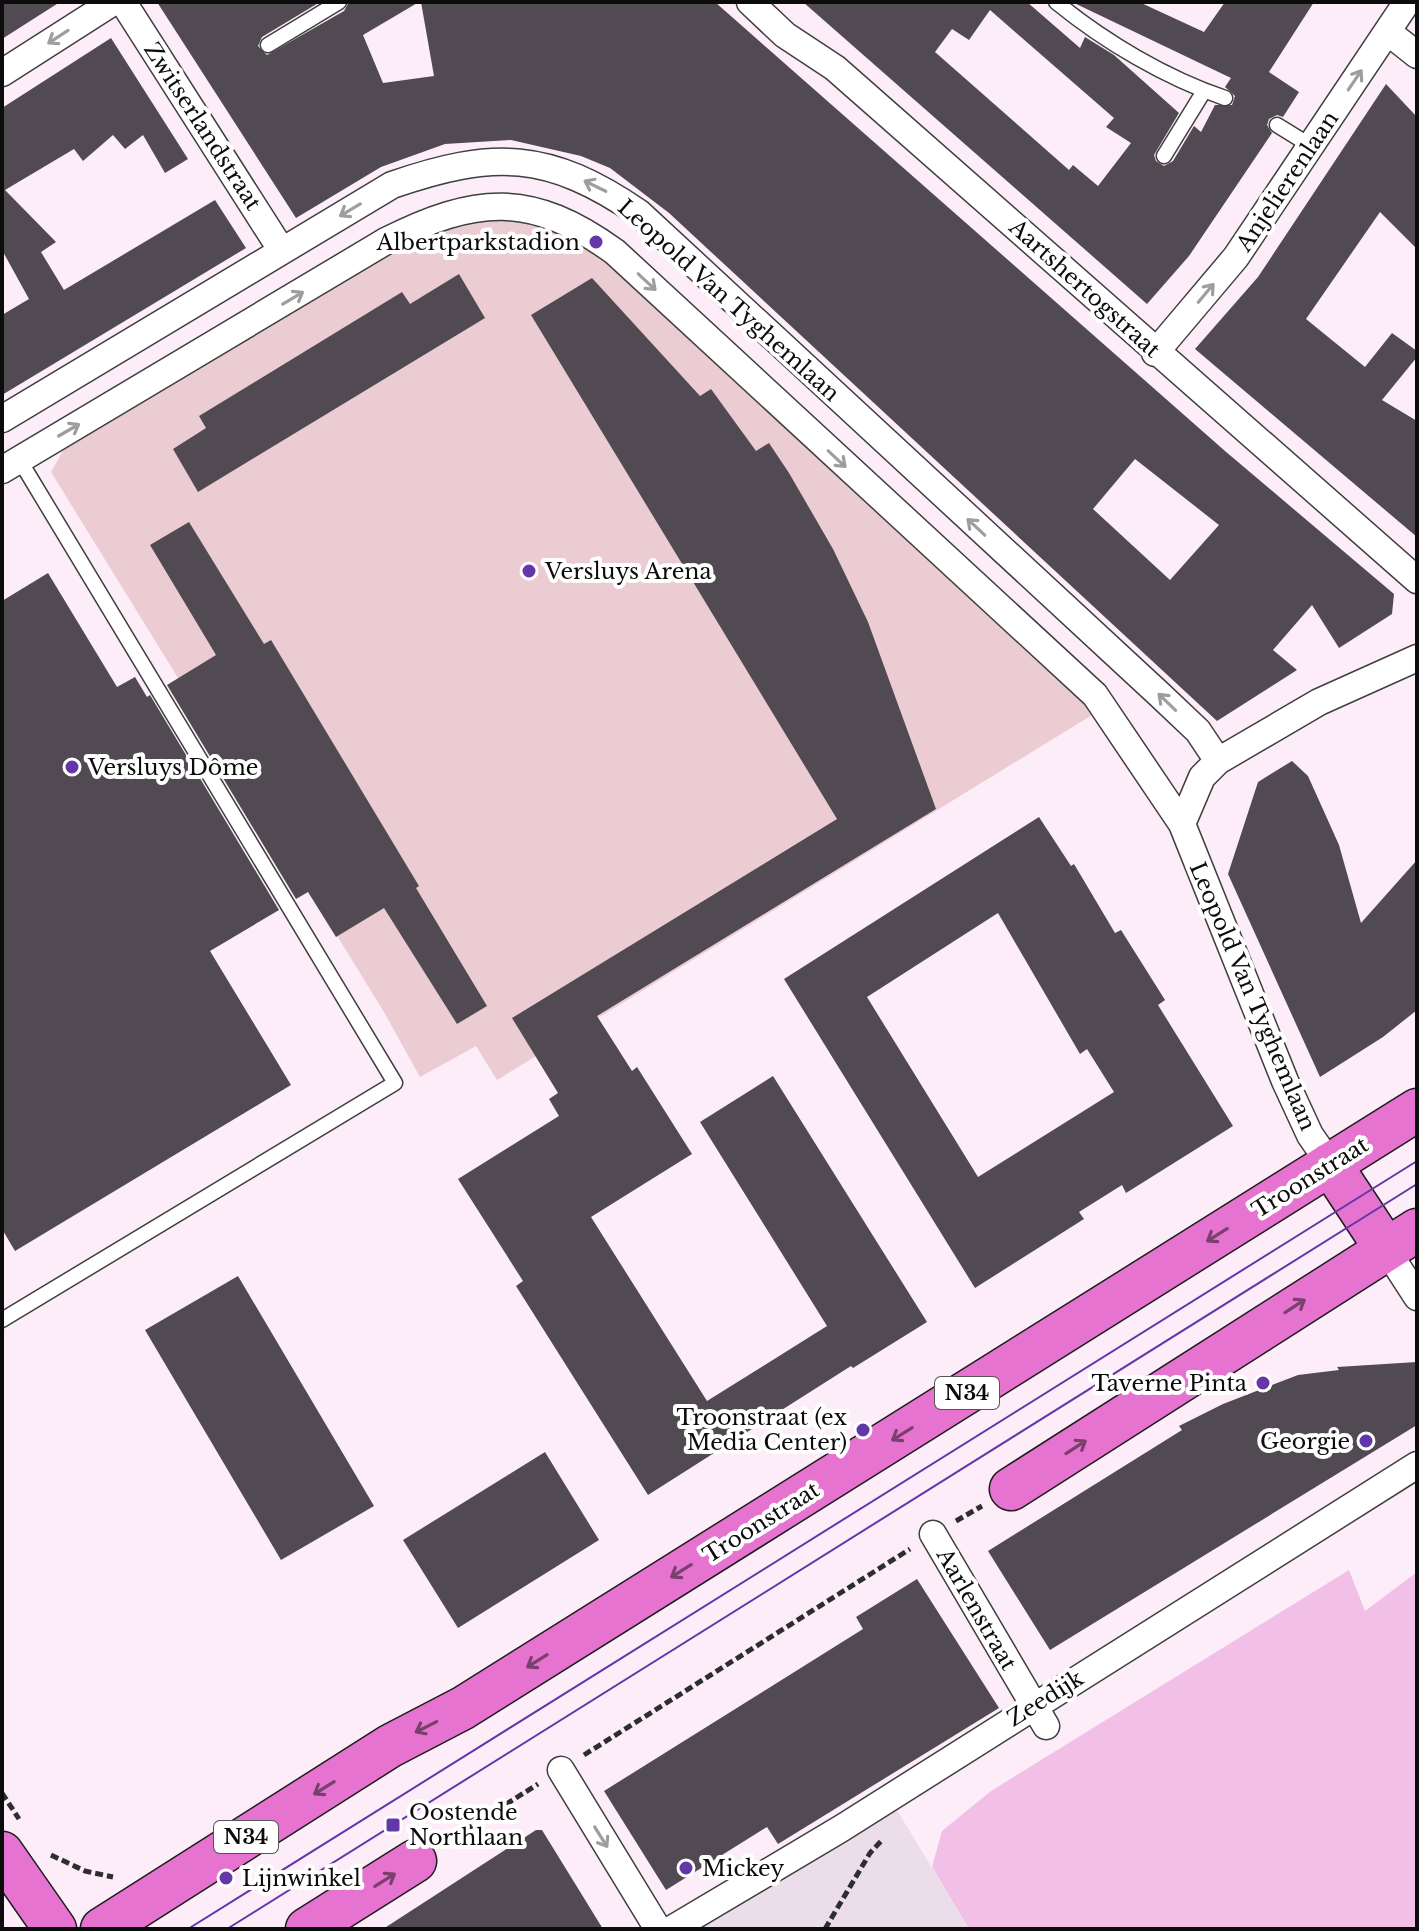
<svg xmlns="http://www.w3.org/2000/svg" width="1419" height="1931" viewBox="0 0 1419 1931" font-family="'Libre Baskerville',serif">
  <style>
    .sand { fill: #f2bfe7 }
    .pitch { fill: #ebccd2 }
    .plaza { fill: #ebdde9 }
    .building { fill: #514a53; fill-rule: evenodd }
    .lines { fill: none; stroke-linecap: round; stroke-linejoin: round }
    .lane-casing { stroke: #3f3f3f; stroke-width: 17 }
    .street-casing { stroke: #3f3f3f; stroke-width: 29 }
    .primary-casing { stroke: #1d1d1d; stroke-width: 45 }
    .path { stroke: #2e2e2e; stroke-width: 5; stroke-dasharray: 8 4; stroke-linecap: butt }
    .lane { stroke: #fff; stroke-width: 14 }
    .street { stroke: #fff; stroke-width: 26 }
    .primary { stroke: #e673cf; stroke-width: 42 }
    .tram { stroke: #6437a8; stroke-width: 2 }
    .oneway { stroke: #9e9e9e }
    .oneway2 { stroke: #79406e }
    .poi-dot { fill: #6437a8; stroke: #fff; stroke-width: 3 }
    .labels { text-anchor: middle; stroke-width: 8; stroke-linejoin: round; paint-order: stroke }
    .shield { fill: #fff; stroke: #555; stroke-width: 2 }
    .shield-label { font-size: 20px; font-weight: bold; fill: #0c0c0c }
    .street-label { font-size: 22px; fill: #0c0c0c; stroke: #fff }
    .poi-label { font-size: 22px; fill: #0c0c0c; stroke: #fff; text-anchor: start }
  </style>
  <rect width="100%" height="100%" fill="#fcedf9"/>
  <path class="sand" d="M1349 1570 1365 1611 1417 1572V1929H969L932 1867 942 1831 991 1791Z"/>
  <path class="pitch" d="M457 218 547 222 605 256 1097 712 497 1080 476 1046 420 1077 384 1012 51 472 68 442 411 235Z"/>
  <path class="plaza" d="M889 1797 969 1929H672Z"/>
  <path class="building" d="M2 2H60L2 39Z
    M157 2H320L262 37 258 46 267 55 344 11 349 2H419L363 35 383 83 434 76 421 2H715L1225 451 1394 594 1392 614 1339 648 1312 605 1273 650 1297 670 1217 721 669 213 610 168 581 156 511 140 445 144 381 167 296 218ZM1135 459 1219 525 1170 580 1093 509Z
    M803 2H1027L1080 48 1085 37 1114 55 1179 113 1154 155 1156 161 1164 166 1173 161 1194 126 1201 132 1215 105H1232L1235 96 1225 87 1231 78 1072 2H1139L1204 32 1225 2H1314L1269 72 1299 92 1283 117 1277 115 1269 119 1267 125 1272 133 1189 256 1147 304ZM990 10 1114 118 1106 127 1131 143 1098 186 1073 165 1069 170 935 52 952 29 969 40Z
    M111 38 188 159 165 173 143 135 125 149 113 135 83 161 74 149 5 190 56 242 41 252 64 290 215 200 246 248 2 395V315L29 299 2 250V108Z
    M1386 84 1417 117V249L1380 212 1306 319 1365 367 1392 333 1417 351V357L1382 400 1417 421V537L1195 349 1258 277Z
    M459 274 485 318 198 492 173 449 206 428 199 416 402 292 410 304Z
    M592 278 700 396 711 389 756 451 769 443 789 473 833 549 868 622 936 809 597 1016 632 1071 637 1067 692 1154 591 1217 707 1401 827 1326 700 1122 773 1076 927 1322 853 1368 851 1366 648 1495 516 1286 523 1281 458 1179 559 1116 549 1099 558 1093 512 1018 837 819 531 315Z
    M189 522 264 644 271 640 419 886 416 888 487 1006 457 1024 384 908 336 937 308 892 296 899 167 685 216 655 150 545Z
    M48 573 117 687 135 677 147 697 150 695 279 910 210 951 291 1085 15 1251 2 1229V601Z
    M1292 761 1308 776 1339 845 1361 923 1417 860V1010L1383 1037 1320 1077 1228 874 1258 782Z
    M1039 817 1071 866 1074 864 1115 933 1121 930 1165 1000 1158 1005 1233 1126 1126 1193 1122 1185 1079 1212 1084 1219 975 1288 784 979ZM998 913 1080 1054 1087 1049 1114 1092 978 1177 867 997Z
    M238 1276 374 1506 281 1560 145 1330Z
    M1417 1362V1425L1050 1650 988 1551 1182 1430 1179 1426 1223 1404 1298 1375 1339 1370 1337 1367Z
    M545 1452 599 1540 458 1628 403 1540Z
    M917 1579 999 1708 778 1844 767 1827 666 1890 604 1791 863 1629 856 1617Z
    M536 1830H542L603 1929H383Z"/>
  <g class="lines">
    <g class="lane-casing">
      <path id="lane" d="M1056 2C1105 42 1166 78 1225 98
        M268 45 339 2
        M1277 125 1311 146
        M1164 156 1204 91
        M2 1320 395 1083 19 459"/>
    </g>
    <g class="street-casing">
      <path id="street" d="M123 2 282 251
        M750 2 785 35 835 68 1417 580
        M1388 32 1417 55
        M2 73 113 2
        M1155 353 1236 257 1407 2
        M2 419 392 185C493 150 549 151 639 213L1160 695 1198 731 1218 761
        M2 470 386 241C476 196 531 191 615 252L1095 695 1182 824
        M1330 1164 1310 1135 1285 1081 1182 824 1202 777 1218 761 1319 702 1417 658
        M1386 1249 1417 1297
        M933 1534 1046 1726
        M561 1770 658 1929
        M672 1929 842 1828 1417 1465"/>
    </g>
    <g class="primary-casing">
      <path id="primary" d="M1330 1164 1386 1249
        M1011 1489 1417 1230
        M2 1853 55 1929
        M102 1929 390 1746 463 1708 1417 1110
        M307 1929 415 1861"/>
    </g>
    <path class="path" d="M956 1521 982 1506
      M584 1755 910 1549
      M2 1793 19 1819
      M445 1843 538 1784
      M51 1855 85 1871 113 1877
      M825 1929 870 1853 883 1839"/>
    <use href="#lane" class="lane"/>
    <use href="#street" class="street"/>
    <use href="#primary" class="primary"/>
    <path class="tram" d="M188 1929 1417 1161
      M227 1929 1417 1184"/>
  </g>
  <defs><path id="oneway-shaft" d="M-6 0H5M1.5-3L5.5 0L1.5 3" fill="none" stroke-width="1.6" stroke-linecap="round" stroke-linejoin="round" transform="scale(2)"/></defs>
  <g class="oneway">
    <use href="#oneway-shaft" transform="translate(58 37) rotate(147)"/>
    <use href="#oneway-shaft" transform="translate(1355 80) rotate(-56)"/>
    <use href="#oneway-shaft" transform="translate(595 186) rotate(-154)"/>
    <use href="#oneway-shaft" transform="translate(350 210) rotate(149)"/>
    <use href="#oneway-shaft" transform="translate(647 282) rotate(43)"/>
    <use href="#oneway-shaft" transform="translate(1206 293) rotate(-50)"/>
    <use href="#oneway-shaft" transform="translate(293 298) rotate(-31)"/>
    <use href="#oneway-shaft" transform="translate(69 430) rotate(-30)"/>
    <use href="#oneway-shaft" transform="translate(837 459) rotate(43)"/>
    <use href="#oneway-shaft" transform="translate(976 527) rotate(-137)"/>
    <use href="#oneway-shaft" transform="translate(1167 702) rotate(-136)"/>
    <use href="#oneway-shaft" transform="translate(601 1837) rotate(58)"/>
  </g>
  <g class="oneway2">
    <use href="#oneway-shaft" transform="translate(1217 1235) rotate(148)"/>
    <use href="#oneway-shaft" transform="translate(1295 1306) rotate(-33)"/>
    <use href="#oneway-shaft" transform="translate(902 1434) rotate(148)"/>
    <use href="#oneway-shaft" transform="translate(1076 1447) rotate(-33)"/>
    <use href="#oneway-shaft" transform="translate(681 1571) rotate(148)"/>
    <use href="#oneway-shaft" transform="translate(537 1661) rotate(148)"/>
    <use href="#oneway-shaft" transform="translate(426 1727) rotate(153)"/>
    <use href="#oneway-shaft" transform="translate(324 1788) rotate(148)"/>
    <use href="#oneway-shaft" transform="translate(385 1880) rotate(-32)"/>
  </g>
  <g class="poi-dot">
    <circle cx="596" cy="242" r="8"/>
    <circle cx="529" cy="571" r="8"/>
    <circle cx="72" cy="767" r="8"/>
    <circle cx="1263" cy="1383" r="8"/>
    <circle cx="863" cy="1430" r="8"/>
    <circle cx="1366" cy="1441" r="8"/>
    <rect x="385" y="1817" width="16" height="16" rx="4"/>
    <circle cx="686" cy="1868" r="8"/>
    <circle cx="226" cy="1878" r="8"/>
  </g>
  <g class="labels">
    <g class="shield">
      <rect x="935" y="1377" width="64" height="32" rx="6"/>
      <rect x="214" y="1821" width="64" height="32" rx="6"/>
    </g>
    <g class="shield-label">
      <text x="967" y="1400">N34</text>
      <text x="246" y="1844">N34</text>
    </g>
    <g class="street-label">
      <text transform="translate(203 126) rotate(57)" y="8">Zwitserlandstraat</text>
      <text transform="translate(1287 181) rotate(-56)" y="8">Anjelierenlaan</text>
      <text transform="translate(1085 288) rotate(42)" y="8">Aartshertogstraat</text>
      <text transform="translate(729 300) rotate(42)" y="8">Leopold Van Tyghemlaan</text>
      <text transform="translate(1253 996) rotate(67)" y="8">Leopold Van Tyghemlaan</text>
      <text transform="translate(1310 1177) rotate(-32)" y="8">Troonstraat</text>
      <text transform="translate(761 1522) rotate(-32)" y="8">Troonstraat</text>
      <text transform="translate(977 1609) rotate(60)" y="8">Aarlenstraat</text>
      <text transform="translate(1045 1698) rotate(-32)" y="8">Zeedijk</text>
    </g>
    <g class="poi-label">
      <text x="580" y="250" text-anchor="end">Albertparkstadion</text>
      <text x="545" y="579">Versluys Arena</text>
      <text x="88" y="775">Versluys Dôme</text>
      <text x="1247" y="1391" text-anchor="end">Taverne Pinta</text>
      <text x="847" y="1425" text-anchor="end">Troonstraat (ex<tspan x="847" dy="25">Media Center)</tspan></text>
      <text x="1350" y="1449" text-anchor="end">Georgie</text>
      <text x="409" y="1820">Oostende<tspan x="409" dy="25">Northlaan</tspan></text>
      <text x="702" y="1876">Mickey</text>
      <text x="242" y="1886">Lijnwinkel</text>
    </g>
  </g>
  <rect width="1419" height="1931" fill="none" stroke="#0c0c0c" stroke-width="8"/>
</svg>
